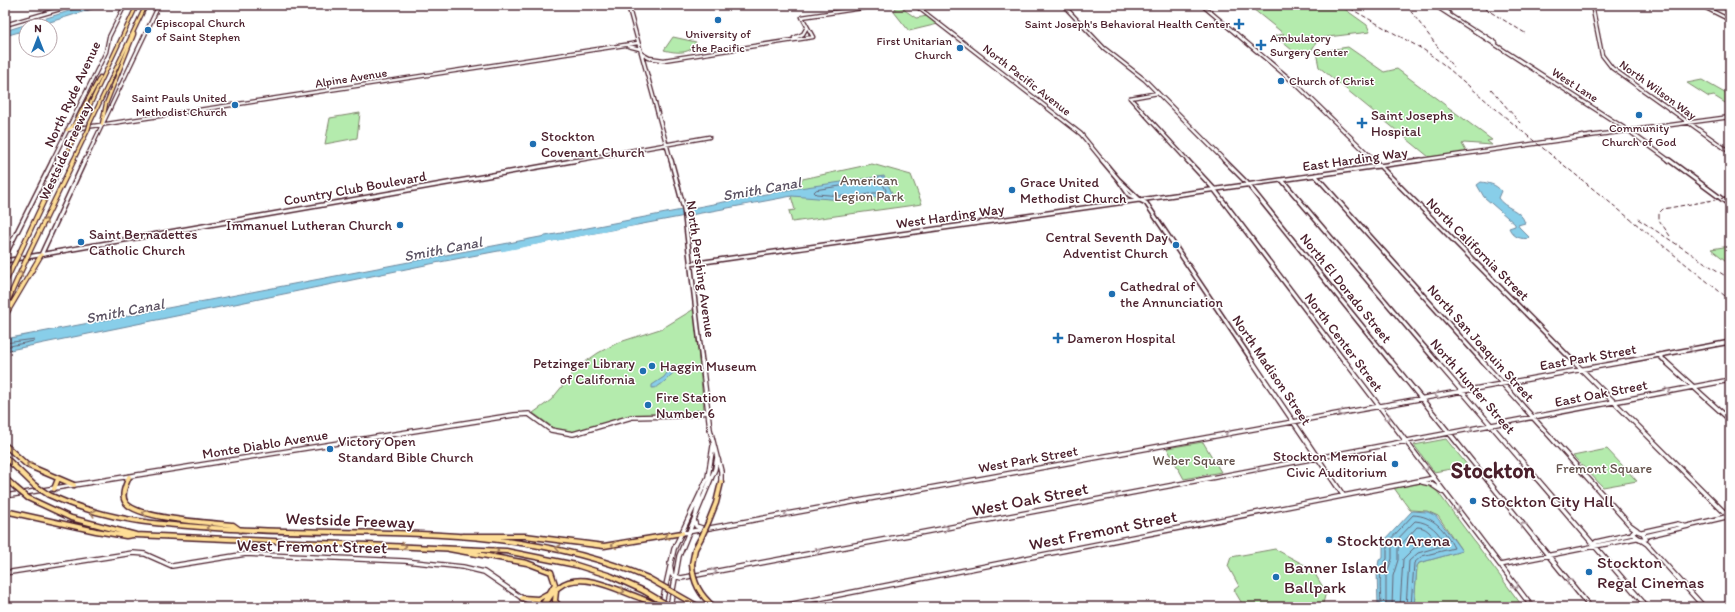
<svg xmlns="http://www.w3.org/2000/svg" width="1735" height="612" viewBox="0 0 1735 612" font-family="Itim,sans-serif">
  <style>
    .green { fill: #b4ebad; stroke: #7f856c }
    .water { fill: #88cee9; stroke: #6f889d }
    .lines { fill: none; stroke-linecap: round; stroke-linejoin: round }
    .shore { stroke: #636577; stroke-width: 1 }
    .canal { stroke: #88cee9; stroke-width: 2.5 }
    .secondary-far2-casing { stroke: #4a1f2b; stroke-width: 5 }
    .secondary-far1-casing { stroke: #4a1f2b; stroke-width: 6 }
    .secondary-casing { stroke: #4a1f2b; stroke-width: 6 }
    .highway-far2-casing { stroke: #4a1f2b; stroke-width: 5 }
    .highway-far1-casing { stroke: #4a1f2b; stroke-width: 6 }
    .highway-casing { stroke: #4a1f2b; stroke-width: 7 }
    .secondary-far2 { stroke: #fff; stroke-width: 2.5 }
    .secondary-far1 { stroke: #fff; stroke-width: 3 }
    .secondary { stroke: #fff; stroke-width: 3.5 }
    .highway-far2 { stroke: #fedd96; stroke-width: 2.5 }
    .highway-far1 { stroke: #fedd96; stroke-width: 3.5 }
    .highway { stroke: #fedd96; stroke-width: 4 }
    .rail { stroke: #4a1f2b; stroke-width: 1; stroke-dasharray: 4.5 2.5; stroke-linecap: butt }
    .highway-bridge-far2-casing { stroke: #4a1f2b; stroke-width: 5; stroke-linecap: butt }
    .highway-bridge-far1-casing { stroke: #4a1f2b; stroke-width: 6; stroke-linecap: butt }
    .highway-bridge-casing { stroke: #4a1f2b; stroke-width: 7; stroke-linecap: butt }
    .highway-bridge-far2 { stroke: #fedd96; stroke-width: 2.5 }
    .highway-bridge-far1 { stroke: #fedd96; stroke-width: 3.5 }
    .highway-bridge { stroke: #fedd96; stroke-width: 4 }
    .oneway { stroke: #a47e60 }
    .oneway2 { stroke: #ae9aa0 }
    .poi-dot { fill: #1f6fb2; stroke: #fff; stroke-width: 1.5 }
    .labels { text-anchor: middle; stroke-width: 3; stroke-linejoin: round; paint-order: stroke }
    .far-poi-label { font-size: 12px; fill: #4a1f2b; stroke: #fff; text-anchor: start }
    .far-street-label { font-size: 12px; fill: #4a1f2b; stroke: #fff }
    .street-label { font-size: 14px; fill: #4a1f2b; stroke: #fff }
    .poi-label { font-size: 14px; fill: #4a1f2b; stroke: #fff; text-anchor: start }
    .park-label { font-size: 14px; fill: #64524c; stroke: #fff }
    .water-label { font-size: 15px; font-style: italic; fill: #5d5464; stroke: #fff }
    .near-street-label { font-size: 17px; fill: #4a1f2b; stroke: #fff }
    .near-poi-label { font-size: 17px; fill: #4a1f2b; stroke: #fff; text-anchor: start }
    .town-label { font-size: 22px; font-weight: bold; fill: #4a1f2b; stroke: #fff }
  </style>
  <rect width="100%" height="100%" fill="#fff"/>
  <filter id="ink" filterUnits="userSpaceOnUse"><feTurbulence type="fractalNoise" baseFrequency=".025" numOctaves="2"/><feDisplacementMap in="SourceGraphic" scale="8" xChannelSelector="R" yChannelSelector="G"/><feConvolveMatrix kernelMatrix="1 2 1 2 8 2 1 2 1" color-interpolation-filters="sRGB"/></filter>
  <g filter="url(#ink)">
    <path class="green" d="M1248 5H1339L1367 25 1370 32 1319 38 1311 51 1298 55 1275 36 1284 34Z
      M899 6 916 18 927 16 938 24 909 31 894 12 896 7Z
      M673 37 696 42C692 55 675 53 664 50Z
      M1348 47 1384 72 1397 69 1492 140 1487 141 1492 145 1464 143 1462 144 1466 151 1465 153 1429 157 1319 67 1316 52Z
      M1702 80 1730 96V106L1714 96 1709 97 1687 83Z
      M360 113 357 138 325 144 330 118Z
      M872 164 911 175 922 204 792 222 789 211 795 210 791 196 784 183Z
      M1730 246V264L1711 249Z
      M694 309 704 410 690 414 636 416 577 432 555 429 533 413 551 400 578 367 598 353 617 343 663 328Z
      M1446 439 1468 466 1434 472 1414 445Z
      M1203 442 1221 472 1184 479 1167 448Z
      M1607 449 1637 481 1603 487 1573 456Z
      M1421 483 1434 487 1523 607H1414L1417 566 1419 563 1462 551 1438 516 1427 511 1410 510 1394 488Z
      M1275 549 1312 569 1326 592 1322 607H1244L1234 590 1239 586 1228 566 1231 557Z"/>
    <path class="water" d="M88 5H105L37 26H26V30L5 36V31Z
      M884 176 892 193 888 197H874L855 201 792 196 445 261 5 351V339L792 189Z
      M1481 182C1488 183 1496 184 1501 191L1498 198C1505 209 1521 209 1525 223L1518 225 1519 227 1530 238C1521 240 1513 237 1509 228L1515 226V224L1484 197 1477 185Z
      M676 365 677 369C671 375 659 389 652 388V385L664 377 672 366Z
      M1412 511 1428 512 1436 516 1462 551 1419 563 1417 566 1414 607H1369L1378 605 1377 571 1379 560 1383 558V542Z"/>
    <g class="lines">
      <path class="shore" d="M881 180 886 190 885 193H873L855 197 816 194 814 192 816 190Z
        M5 343 35 339 34 341 5 347
        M1381 607C1381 593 1377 569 1387 559V543L1413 515C1434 516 1445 530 1454 548L1422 556 1414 563 1411 607
        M1386 607V575L1392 559V545L1415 521C1430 522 1439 532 1445 545L1418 553 1409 561 1406 607
        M1392 607 1393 576 1398 560V548L1417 527C1426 527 1431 533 1435 541L1414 548 1403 559 1400 607"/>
      <path class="canal" d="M502 250 636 224"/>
      <g class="secondary-far2-casing">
        <path id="secondary-far2" d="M628 5 671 161
          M915 5 1081 134 1103 161
          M1063 5 1104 48 1145 80 1225 161
          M1202 5 1297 85 1375 161
          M1434 5 1629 131 1670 161
          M1437 5 1449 13
          M1592 5 1602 55 1612 68 1730 152
          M1700 5 1730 20
          M5 25 74 5
          M1476 30 1496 43
          M794 38 803 34 807 27
          M628 46 640 49
          M642 54 649 58 664 60 813 37 802 17 882 5
          M1130 98 1188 161
          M1130 98 1158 93
          M67 130 638 43
          M1589 136 1730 117
          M1499 149 1583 136
          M52 161 106 52 109 37 125 5
          M85 161 159 5
          M573 161 709 137
          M1414 161 1590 136"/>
      </g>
      <g class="secondary-far1-casing">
        <path id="secondary-far1" d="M671 160 684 209 702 362
          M1102 160 1118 179 1139 199
          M1187 160 1214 189 1345 362
          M1224 160 1246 182 1391 362
          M1374 160 1574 362
          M1669 160 1730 205
          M1315 175 1483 362
          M1118 179 1129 195 1146 203 1253 362
          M1282 180 1437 362
          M41 255 85 160
          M5 256 53 160
          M5 261 578 160
          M690 264 1421 160
          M1659 355 1666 362
          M1622 362 1730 342"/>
      </g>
      <g class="secondary-casing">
        <path id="secondary" d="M1252 361 1343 495
          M1345 361 1532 607
          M1391 361 1590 607
          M1436 361 1647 607
          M1482 361 1630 525 1637 530
          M1573 361 1730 518
          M1665 361 1730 420
          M718 459 721 471V482
          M1422 482 1431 484 1443 492
          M5 496 514 415 529 414 551 430 573 434 632 417 677 416 708 412
          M696 514 700 494
          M694 520 696 526 702 528
          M1635 530 1643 533 1646 539C1639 540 1636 538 1632 533Z
          M1642 532 1678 524 1684 526
          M682 533 1628 361
          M1646 536 1730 516
          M1641 540 1647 544 1704 607
          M1594 545 1596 542 1632 534
          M670 563 672 575 681 578 1730 380
          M1500 565 1636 538
          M5 573 133 553 145 554 172 566 246 554 405 561 463 567 484 572 522 598 541 607
          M662 603 674 549 708 477 713 446
          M670 607 679 556 715 469 717 457 710 429 702 361
          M777 607 1434 478"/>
      </g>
      <g class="highway-far2-casing">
        <path id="highway-far2" d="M90 123 146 5
          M81 124 137 5
          M102 124 106 104 134 34
          M67 130 72 127 76 121 100 77
          M63 161 77 131
          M73 161 88 130"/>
      </g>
      <g class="highway-far1-casing">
        <path id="highway-far1" d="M30 251 74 160
          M19 254 63 160
          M5 283 14 264
          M5 307 25 262
          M5 316 41 255"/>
      </g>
      <g class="highway-casing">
        <path id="highway" d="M5 445 27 465 74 485
          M5 457 34 485
          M129 477C126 484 120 496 126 503 138 519 212 523 233 525L240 530
          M5 478 16 488
          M54 489 58 479
          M49 495C111 523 164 525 231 529 370 537 517 521 648 578
          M28 498 71 518 136 535 506 551 576 565 611 576 644 591
          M5 511 96 531 126 536 133 535
          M708 523 716 503 721 482
          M463 536H525L604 546 682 533
          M449 549 527 563 551 572 555 584 541 607
          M692 564 695 549 702 536
          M556 591 555 601 560 607
          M522 598 538 599 547 594
          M544 607C548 600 552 591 559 587 581 570 617 590 640 598"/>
      </g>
      <use href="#secondary-far2" class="secondary-far2"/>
      <use href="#secondary-far1" class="secondary-far1"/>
      <use href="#secondary" class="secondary"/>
      <use href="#highway-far2" class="highway-far2"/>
      <use href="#highway-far1" class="highway-far1"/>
      <use href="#highway" class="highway"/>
      <path class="rail" d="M1344 5 1424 50 1443 64 1523 132 1730 300
        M1406 5 1453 67
        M1479 5 1525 33
        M1491 89 1520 123
        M1638 219 1730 279
        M1670 236 1659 220V213L1663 209 1730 197"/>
      <g class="highway-bridge-far2-casing">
        <path id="highway-bridge-far2" d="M88 130 90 123
          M77 131 81 124"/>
      </g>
      <g class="highway-bridge-far1-casing">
        <path id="highway-bridge-far1" d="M25 262 30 251
          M14 264 19 254"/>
      </g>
      <g class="highway-bridge-casing">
        <path id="highway-bridge" d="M34 485 49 495
          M16 488 28 498
          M702 536 708 523
          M692 564C693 583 700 595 714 607
          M648 578 699 607
          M644 591 671 607
          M640 598 662 607"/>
      </g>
      <use href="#highway-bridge-far2" class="highway-bridge-far2"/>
      <use href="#highway-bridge-far1" class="highway-bridge-far1"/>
      <use href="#highway-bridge" class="highway-bridge"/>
    </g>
    <defs><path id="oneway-chevron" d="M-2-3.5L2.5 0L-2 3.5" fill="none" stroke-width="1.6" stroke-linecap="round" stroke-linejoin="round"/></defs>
    <g class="oneway">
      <use href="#oneway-chevron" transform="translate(45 221) rotate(-64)"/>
      <use href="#oneway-chevron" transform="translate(20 274) rotate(-66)"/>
      <use href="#oneway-chevron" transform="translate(29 465) rotate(-149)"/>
      <use href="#oneway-chevron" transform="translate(93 513) rotate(-162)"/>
      <use href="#oneway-chevron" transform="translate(145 513) rotate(-166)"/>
      <use href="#oneway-chevron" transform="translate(209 528) rotate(-176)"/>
      <use href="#oneway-chevron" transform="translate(667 536) rotate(170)"/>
      <use href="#oneway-chevron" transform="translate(614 545) rotate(176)"/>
      <use href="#oneway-chevron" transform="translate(404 546) rotate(2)"/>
      <use href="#oneway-chevron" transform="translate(558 548) rotate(-169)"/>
      <use href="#oneway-chevron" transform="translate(496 551) rotate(4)"/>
      <use href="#oneway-chevron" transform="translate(622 591) rotate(19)"/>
    </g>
    <g class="oneway2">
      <use href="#oneway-chevron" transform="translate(1692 349) rotate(170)"/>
      <use href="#oneway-chevron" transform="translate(1668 391) rotate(-11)"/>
      <use href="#oneway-chevron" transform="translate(1437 395) rotate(170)"/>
      <use href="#oneway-chevron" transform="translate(1341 413) rotate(169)"/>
      <use href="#oneway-chevron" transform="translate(1388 418) rotate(52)"/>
      <use href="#oneway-chevron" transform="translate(1470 429) rotate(-11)"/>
      <use href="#oneway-chevron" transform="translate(1228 434) rotate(170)"/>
      <use href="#oneway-chevron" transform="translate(1426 468) rotate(53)"/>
      <use href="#oneway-chevron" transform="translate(1257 469) rotate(-10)"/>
      <use href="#oneway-chevron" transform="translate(962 482) rotate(170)"/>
      <use href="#oneway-chevron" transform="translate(1115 496) rotate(-11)"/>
      <use href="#oneway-chevron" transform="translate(1457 509) rotate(53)"/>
      <use href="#oneway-chevron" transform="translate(787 514) rotate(170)"/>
      <use href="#oneway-chevron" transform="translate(1523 525) rotate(-129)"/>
      <use href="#oneway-chevron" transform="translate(946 528) rotate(-10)"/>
      <use href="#oneway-chevron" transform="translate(818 551) rotate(-10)"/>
      <use href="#oneway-chevron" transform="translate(714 572) rotate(-11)"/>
      <use href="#oneway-chevron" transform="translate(1569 581) rotate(-129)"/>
      <use href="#oneway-chevron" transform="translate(1516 586) rotate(52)"/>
    </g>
  </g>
  <g class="poi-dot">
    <circle cx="718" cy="20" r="4"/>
    <path d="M1237 18h4v4h4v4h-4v4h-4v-4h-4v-4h4z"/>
    <circle cx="148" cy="30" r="4"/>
    <path d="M1259 39h4v4h4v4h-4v4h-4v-4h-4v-4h4z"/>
    <circle cx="960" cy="48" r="4"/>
    <circle cx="1281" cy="81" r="4"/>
    <circle cx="235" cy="105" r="4"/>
    <circle cx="1639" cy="115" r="4"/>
    <path d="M1360 117h4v4h4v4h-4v4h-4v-4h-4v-4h4z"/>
    <circle cx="533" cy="144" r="4"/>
    <circle cx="1012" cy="190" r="4"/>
    <circle cx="400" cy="225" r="4"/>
    <circle cx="81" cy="242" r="4"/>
    <circle cx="1176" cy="245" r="4"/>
    <circle cx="1112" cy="294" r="4"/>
    <path d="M1056 332h4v4h4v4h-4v4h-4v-4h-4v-4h4z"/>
    <circle cx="652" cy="366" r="4"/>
    <circle cx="643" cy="371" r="4"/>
    <circle cx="648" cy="405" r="4"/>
    <circle cx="330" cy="449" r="4"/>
    <circle cx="1395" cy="464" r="4"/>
    <circle cx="1473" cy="501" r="4"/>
    <circle cx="1329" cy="540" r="4"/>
    <circle cx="1589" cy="572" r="4"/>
    <circle cx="1276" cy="577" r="4"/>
  </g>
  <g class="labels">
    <g class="far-poi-label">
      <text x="156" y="27">Episcopal Church<tspan x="156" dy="14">of Saint Stephen</tspan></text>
      <text x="1230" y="28" text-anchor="end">Saint Joseph's Behavioral Health Center</text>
      <text x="718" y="38" text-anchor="middle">University of<tspan x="718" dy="14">the Pacific</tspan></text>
      <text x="1270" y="42">Ambulatory<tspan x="1270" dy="14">Surgery Center</tspan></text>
      <text x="952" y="45" text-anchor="end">First Unitarian<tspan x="952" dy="14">Church</tspan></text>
      <text x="1289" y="85">Church of Christ</text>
      <text x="227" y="102" text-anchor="end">Saint Pauls United<tspan x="227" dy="14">Methodist Church</tspan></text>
      <text x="1639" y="132" text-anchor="middle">Community<tspan x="1639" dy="14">Church of God</tspan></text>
    </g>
    <g class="far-street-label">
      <text transform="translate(351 78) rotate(-9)" y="4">Alpine Avenue</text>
      <text transform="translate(1027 80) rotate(38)" y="4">North Pacific Avenue</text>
      <text transform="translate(1575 85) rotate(33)" y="4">West Lane</text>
      <text transform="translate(1658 90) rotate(36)" y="4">North Wilson Way</text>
    </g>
    <g class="street-label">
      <text transform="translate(72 94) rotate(-65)" y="5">North Ryde Avenue</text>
      <text transform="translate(65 151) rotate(-65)" y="5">Westside Freeway</text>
      <text transform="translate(1355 159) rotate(-8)" y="5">East Harding Way</text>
      <text transform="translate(355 188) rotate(-10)" y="5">Country Club Boulevard</text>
      <text transform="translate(950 216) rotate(-8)" y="5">West Harding Way</text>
      <text transform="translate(1478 249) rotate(45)" y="5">North California Street</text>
      <text transform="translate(701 269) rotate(82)" y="5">North Pershing Avenue</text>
      <text transform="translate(1346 288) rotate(51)" y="5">North El Dorado Street</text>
      <text transform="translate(1344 342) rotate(53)" y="5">North Center Street</text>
      <text transform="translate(1481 343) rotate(48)" y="5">North San Joaquin Street</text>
      <text transform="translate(1588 357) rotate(-10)" y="5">East Park Street</text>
      <text transform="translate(1272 370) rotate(56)" y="5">North Madison Street</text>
      <text transform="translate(1473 386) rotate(49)" y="5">North Hunter Street</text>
      <text transform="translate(1601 393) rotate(-11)" y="5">East Oak Street</text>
      <text transform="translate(265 444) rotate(-9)" y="5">Monte Diablo Avenue</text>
      <text transform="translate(1028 459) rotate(-10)" y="5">West Park Street</text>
    </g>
    <g class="poi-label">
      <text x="1371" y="120">Saint Josephs<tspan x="1371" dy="16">Hospital</tspan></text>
      <text x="541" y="141">Stockton<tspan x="541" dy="16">Covenant Church</tspan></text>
      <text x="1020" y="187">Grace United<tspan x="1020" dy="16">Methodist Church</tspan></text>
      <text x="392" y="230" text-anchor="end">Immanuel Lutheran Church</text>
      <text x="89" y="239">Saint Bernadettes<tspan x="89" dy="16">Catholic Church</tspan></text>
      <text x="1168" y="242" text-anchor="end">Central Seventh Day<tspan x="1168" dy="16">Adventist Church</tspan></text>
      <text x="1120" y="291">Cathedral of<tspan x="1120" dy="16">the Annunciation</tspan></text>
      <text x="1067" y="343">Dameron Hospital</text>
      <text x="635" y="368" text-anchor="end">Petzinger Library<tspan x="635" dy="16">of California</tspan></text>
      <text x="660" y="371">Haggin Museum</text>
      <text x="656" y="402">Fire Station<tspan x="656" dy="16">Number 6</tspan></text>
      <text x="338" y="446">Victory Open<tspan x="338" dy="16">Standard Bible Church</tspan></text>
      <text x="1387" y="461" text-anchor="end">Stockton Memorial<tspan x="1387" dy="16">Civic Auditorium</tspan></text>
    </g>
    <g class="park-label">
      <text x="869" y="185">American<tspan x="869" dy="16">Legion Park</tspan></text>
      <text x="1194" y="465">Weber Square</text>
      <text x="1604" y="473">Fremont Square</text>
    </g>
    <g class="water-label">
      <text transform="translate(762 189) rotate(-10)" y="5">Smith Canal</text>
      <text transform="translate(443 249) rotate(-11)" y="5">Smith Canal</text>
      <text transform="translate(125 311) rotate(-11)" y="5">Smith Canal</text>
    </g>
    <g class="near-street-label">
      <text transform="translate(1030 499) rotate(-11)" y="6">West Oak Street</text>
      <text transform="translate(350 520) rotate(2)" y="6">Westside Freeway</text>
      <text transform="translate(1103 530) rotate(-11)" y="6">West Fremont Street</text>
      <text transform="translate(312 546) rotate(1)" y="6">West Fremont Street</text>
    </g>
    <g class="near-poi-label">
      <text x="1481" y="507">Stockton City Hall</text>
      <text x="1337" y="546">Stockton Arena</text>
      <text x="1597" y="568">Stockton<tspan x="1597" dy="20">Regal Cinemas</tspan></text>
      <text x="1284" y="573">Banner Island<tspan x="1284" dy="20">Ballpark</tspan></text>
    </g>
    <g class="town-label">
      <text x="1493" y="478">Stockton</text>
    </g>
  </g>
  <rect width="1735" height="612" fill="none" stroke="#fff" stroke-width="20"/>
  <rect x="10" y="10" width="1715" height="592" fill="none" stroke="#4a1f2b" stroke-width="1.5" filter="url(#ink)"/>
  <g transform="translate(38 38)"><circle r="19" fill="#ffffff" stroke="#b7a5aa"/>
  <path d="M0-3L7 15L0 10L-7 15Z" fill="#1f6fb2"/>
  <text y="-6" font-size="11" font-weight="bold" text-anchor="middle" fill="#4a1f2b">N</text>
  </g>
</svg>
